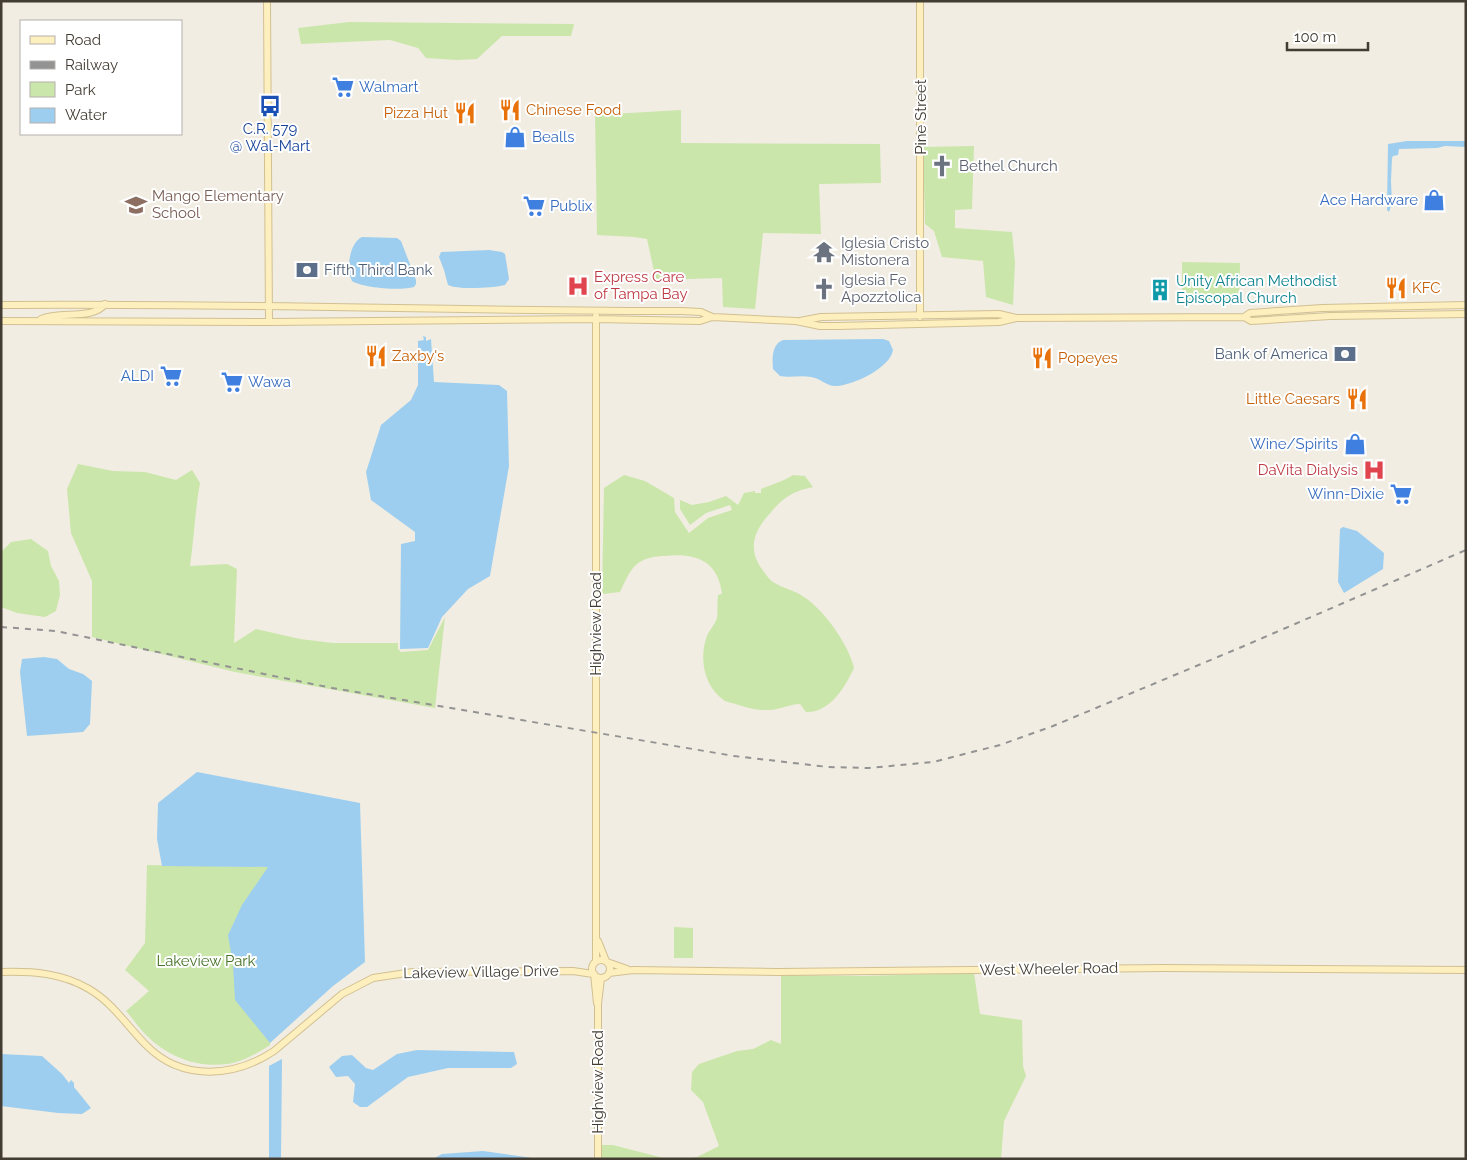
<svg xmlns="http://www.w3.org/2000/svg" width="1467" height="1160" viewBox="0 0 1467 1160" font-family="Raleway,sans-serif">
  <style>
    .green { fill: #cbe6aa }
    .water { fill: #9dceef }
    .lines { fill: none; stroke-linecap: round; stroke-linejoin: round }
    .secondary-casing { stroke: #d2c092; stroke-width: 8 }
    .secondary { stroke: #feefbf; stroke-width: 6 }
    .rail { stroke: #939393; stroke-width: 2; stroke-dasharray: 6 6; stroke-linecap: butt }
    .labels { text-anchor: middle; stroke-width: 4; stroke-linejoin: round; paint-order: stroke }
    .shop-label { font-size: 15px; fill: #366cbe; stroke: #fff; text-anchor: start }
    .food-label { font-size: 15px; fill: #c56008; stroke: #fff; text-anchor: start }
    .street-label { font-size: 15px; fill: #433c33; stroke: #fff }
    .transit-label { font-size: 15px; fill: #164399; stroke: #fff }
    .worship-label { font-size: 15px; fill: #5b616d; stroke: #fff; text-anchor: start }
    .education-label { font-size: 15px; fill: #785e54; stroke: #fff; text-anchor: start }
    .service-label { font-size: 15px; fill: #4e5e75; stroke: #fff; text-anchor: start }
    .health-label { font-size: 15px; fill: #be3a42; stroke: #fff; text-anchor: start }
    .culture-label { font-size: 15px; fill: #0d838f; stroke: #fff; text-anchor: start }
    .park-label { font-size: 15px; fill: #447327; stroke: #fff }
  </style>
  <rect width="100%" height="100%" fill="#f1ede2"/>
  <path class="green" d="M349 22 574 24 571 36H502L477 59 457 60 426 58 418 48 390 40 301 44 298 28Z
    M681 110V143L880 144 881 183 819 184 821 234 763 233 755 309 723 307 722 278 656 280 647 239 634 237 597 235 595 115Z
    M974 146 972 209 955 210V228L1012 232 1015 262 1013 305 986 297 983 261 942 257 934 231 925 224 923 147Z
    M1182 262 1240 263 1239 303H1182Z
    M78 464 113 471 145 472 176 480 192 470 200 483C195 510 194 538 190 566L227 564 237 569 234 643 256 629 300 639 333 643H398V649L401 652 428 650 445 617 435 708 235 672 92 637V581L71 533 67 489Z
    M624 475 645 481 674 498 675 512 689 533 708 518 732 510 730 505 706 513 690 525 680 509V500L692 505 709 502 726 496 738 505 744 493 755 491V493H761V489C772 484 783 482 793 475L805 476 813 487C789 492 781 500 766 518 751 536 749 554 765 573 767 576 770 580 773 582 782 588 794 590 804 597 824 610 849 645 854 668 845 687 830 713 806 712L800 704C789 704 780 710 769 710 755 711 739 705 725 701 705 688 699 661 706 639 708 631 715 625 717 618 718 611 717 603 718 595L722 594C718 560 695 553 665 556 655 556 643 558 636 565 629 571 624 584 620 592L602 594 604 488Z
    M31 539 48 551 51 566 59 581 60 595 56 611 45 617 17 613 1 607V552L11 542Z
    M147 865 269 867 270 1045C258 1053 242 1062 227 1064 197 1068 168 1057 146 1035 139 1028 133 1019 126 1011L149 991 125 970 145 943Z
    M674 927 693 928V958H674Z
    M974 973 980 1014 1022 1020 1023 1066 1026 1076 1004 1121 1001 1159H680L697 1157 719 1146 703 1102 691 1090 692 1072 699 1064 737 1051 753 1049 771 1040 781 1044V975L863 976Z
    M601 1145H613L667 1159H601Z"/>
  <path class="water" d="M1407 141H1466V147L1445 146 1437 148 1399 149 1398 155 1393 156 1392 158 1391 181 1392 203 1389 212 1387 210 1388 144Z
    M362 237 397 238 401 241 416 280V284L414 287C401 291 363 288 352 281 346 270 349 243 362 237Z
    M489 250 502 252 505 254 509 279 505 285C493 288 458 290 448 285L444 270 439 257 441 252Z
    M423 336 426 337V341L431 339 434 382 499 385 507 391 509 466 490 576 468 589 442 617 428 648 400 649 401 544 415 541V532L371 500 366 472 381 425 411 400 418 385V341L424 340Z
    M883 339 889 341 893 350C890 368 854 385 836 386 828 387 820 378 811 377 801 375 790 378 780 376L773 369C772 358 772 344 783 340Z
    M1343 527 1357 531 1384 553 1383 569 1344 593 1338 582 1340 529Z
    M44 657 57 659 69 669 83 674 92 681 90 724 83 732 27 736 20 672 22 659Z
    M197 772 360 803 365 962 333 986 270 1043 235 1000 233 965 228 935 242 905 268 867 162 866 157 839 158 803Z
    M417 1050 514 1052 517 1064 511 1068H448L408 1077 367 1107H360L353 1102 355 1084 348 1076 336 1077 329 1067 342 1056 352 1055 366 1068 373 1070 397 1054Z
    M1 1054 42 1056 62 1074 69 1083 71 1080 74 1083V1087L91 1108 82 1114 58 1113 1 1106Z
    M282 1059 281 1159H269V1066Z
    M483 1151 539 1159H433L442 1154Z"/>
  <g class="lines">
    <g class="secondary-casing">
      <path id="secondary" d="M267 1 269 322
        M920 1V317
        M1 305C228 303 455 311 682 311L701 312 712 317
        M1244 317 1250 313 1322 308 1466 305
        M41 319C60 310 92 321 105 304
        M1 321 269 322 596 319 700 321 712 317 796 321 820 326H837L999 322 1016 318
        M800 321 821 317 999 314 1016 318 1244 317 1251 321 1330 316 1466 314
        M598 941 606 961
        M592 969a9 9 0 1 1 18 0a9 9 0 1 1-18 0Z
        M596 961V316
        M607 962 627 969
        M1 972C32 971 62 973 89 989 113 1003 127 1026 146 1045 182 1082 235 1077 274 1051L342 994 373 978 413 972 573 971 593 974
        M609 973 633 970 778 972 1164 968 1466 970
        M594 974 597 1003
        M598 1159V1004L601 978"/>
    </g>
    <use href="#secondary" class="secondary"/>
    <path class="rail" d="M1 627 56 631 332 688 734 756 828 767 869 768 933 762 1000 745 1053 726 1244 646 1466 550"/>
  </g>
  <defs>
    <g id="supermarket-bare" transform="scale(1.725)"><path d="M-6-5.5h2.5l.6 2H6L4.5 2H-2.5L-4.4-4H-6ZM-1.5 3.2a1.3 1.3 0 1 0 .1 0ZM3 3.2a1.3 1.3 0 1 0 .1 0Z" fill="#3f7fe0" stroke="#fff" stroke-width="2.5" paint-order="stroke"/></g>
    <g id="bus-bare" transform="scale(1.725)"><path d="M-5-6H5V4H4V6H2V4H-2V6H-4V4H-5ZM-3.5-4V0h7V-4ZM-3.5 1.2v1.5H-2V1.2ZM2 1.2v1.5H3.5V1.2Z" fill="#1a4fb4" stroke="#fff" stroke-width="2.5" paint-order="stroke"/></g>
    <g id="restaurant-bare" transform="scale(1.725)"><path d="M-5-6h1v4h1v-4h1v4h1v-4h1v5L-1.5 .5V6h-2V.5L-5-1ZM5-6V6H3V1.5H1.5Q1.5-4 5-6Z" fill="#e8710a" stroke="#fff" stroke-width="2.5" paint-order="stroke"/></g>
    <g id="shop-bare" transform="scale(1.725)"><path d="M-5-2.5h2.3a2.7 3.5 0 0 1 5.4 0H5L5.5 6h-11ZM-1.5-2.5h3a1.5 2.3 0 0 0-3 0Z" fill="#3f7fe0" stroke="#fff" stroke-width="2.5" paint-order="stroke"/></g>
    <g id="church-bare" transform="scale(1.725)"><path d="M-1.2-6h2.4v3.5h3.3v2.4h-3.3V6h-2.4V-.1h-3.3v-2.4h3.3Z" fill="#6b7280" stroke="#fff" stroke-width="2.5" paint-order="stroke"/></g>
    <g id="school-bare" transform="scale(1.725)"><path d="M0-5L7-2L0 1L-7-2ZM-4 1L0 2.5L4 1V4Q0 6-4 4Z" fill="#8d6e63" stroke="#fff" stroke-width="2.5" paint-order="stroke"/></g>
    <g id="temple-bare" transform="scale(1.725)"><path d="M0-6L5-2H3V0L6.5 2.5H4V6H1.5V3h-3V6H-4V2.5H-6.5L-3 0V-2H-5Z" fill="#6b7280" stroke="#fff" stroke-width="2.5" paint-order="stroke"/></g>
    <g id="bank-bare" transform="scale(1.725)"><path d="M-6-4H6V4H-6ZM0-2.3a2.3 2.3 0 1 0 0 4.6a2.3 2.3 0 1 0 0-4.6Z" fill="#5c6f8a" stroke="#fff" stroke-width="2.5" paint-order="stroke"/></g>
    <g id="hospital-bare" transform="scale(1.725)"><path d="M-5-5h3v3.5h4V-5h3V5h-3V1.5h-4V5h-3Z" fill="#e0444e" stroke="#fff" stroke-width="2.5" paint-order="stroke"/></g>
    <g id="building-bare" transform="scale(1.725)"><path d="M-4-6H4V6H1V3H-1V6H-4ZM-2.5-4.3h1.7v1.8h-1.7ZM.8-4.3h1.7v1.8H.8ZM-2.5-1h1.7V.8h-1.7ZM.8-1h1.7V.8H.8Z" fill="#0f9aa8" stroke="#fff" stroke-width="2.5" paint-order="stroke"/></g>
  </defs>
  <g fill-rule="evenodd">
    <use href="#supermarket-bare" x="343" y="87"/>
    <use href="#bus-bare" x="270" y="106"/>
    <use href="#restaurant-bare" x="510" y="110"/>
    <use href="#restaurant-bare" x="465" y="113"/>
    <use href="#shop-bare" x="515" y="137"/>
    <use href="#church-bare" x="942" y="166"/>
    <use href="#shop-bare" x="1434" y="200"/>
    <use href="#school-bare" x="136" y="205"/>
    <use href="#supermarket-bare" x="534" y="206"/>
    <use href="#temple-bare" x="824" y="252"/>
    <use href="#bank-bare" x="307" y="270"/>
    <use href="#hospital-bare" x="578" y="286"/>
    <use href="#restaurant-bare" x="1396" y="288"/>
    <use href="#church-bare" x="824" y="289"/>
    <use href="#building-bare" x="1160" y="290"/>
    <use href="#bank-bare" x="1345" y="354"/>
    <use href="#restaurant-bare" x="376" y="356"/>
    <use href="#restaurant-bare" x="1042" y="358"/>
    <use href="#supermarket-bare" x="171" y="376"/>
    <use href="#supermarket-bare" x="232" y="382"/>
    <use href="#restaurant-bare" x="1357" y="399"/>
    <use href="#shop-bare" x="1355" y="444"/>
    <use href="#hospital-bare" x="1374" y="470"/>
    <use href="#supermarket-bare" x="1401" y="494"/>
  </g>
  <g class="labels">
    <g class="shop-label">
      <text x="359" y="92">Walmart</text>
      <text x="532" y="142">Bealls</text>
      <text x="1418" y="205" text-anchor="end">Ace Hardware</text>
      <text x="550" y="211">Publix</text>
      <text x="154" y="381" text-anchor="end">ALDI</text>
      <text x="248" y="387">Wawa</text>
      <text x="1338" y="449" text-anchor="end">Wine/Spirits</text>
      <text x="1384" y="499" text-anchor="end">Winn-Dixie</text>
    </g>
    <g class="food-label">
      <text x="526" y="115">Chinese Food</text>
      <text x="448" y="118" text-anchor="end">Pizza Hut</text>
      <text x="1412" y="293">KFC</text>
      <text x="392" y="361">Zaxby's</text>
      <text x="1058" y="363">Popeyes</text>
      <text x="1340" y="404" text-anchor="end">Little Caesars</text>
    </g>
    <g class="street-label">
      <text transform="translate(921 117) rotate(-90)" y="5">Pine Street</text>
      <text transform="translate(596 624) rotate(-90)" y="5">Highview Road</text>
      <text transform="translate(1049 969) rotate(-1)" y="5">West Wheeler Road</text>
      <text transform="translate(481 972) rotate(-1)" y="5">Lakeview Village Drive</text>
      <text transform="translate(598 1082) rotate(-90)" y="5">Highview Road</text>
    </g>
    <g class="transit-label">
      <text x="270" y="134">C.R. 579<tspan x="270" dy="17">@ Wal-Mart</tspan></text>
    </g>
    <g class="worship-label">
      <text x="959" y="171">Bethel Church</text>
      <text x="841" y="248">Iglesia Cristo<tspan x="841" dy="17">Mistonera</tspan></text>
      <text x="841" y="285">Iglesia Fe<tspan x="841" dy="17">Apozztolica</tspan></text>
    </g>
    <g class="education-label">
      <text x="152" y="201">Mango Elementary<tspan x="152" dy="17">School</tspan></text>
    </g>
    <g class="service-label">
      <text x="324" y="275">Fifth Third Bank</text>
      <text x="1328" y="359" text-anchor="end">Bank of America</text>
    </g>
    <g class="health-label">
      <text x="594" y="282">Express Care<tspan x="594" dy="17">of Tampa Bay</tspan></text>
      <text x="1358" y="475" text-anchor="end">DaVita Dialysis</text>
    </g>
    <g class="culture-label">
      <text x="1176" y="286">Unity African Methodist<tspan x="1176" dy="17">Episcopal Church</tspan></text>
    </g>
    <g class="park-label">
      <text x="206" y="966">Lakeview Park</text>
    </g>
  </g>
  <rect width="1467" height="1160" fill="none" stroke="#433c33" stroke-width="5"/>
  <rect x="20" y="20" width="162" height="115" fill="#ffffff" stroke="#b4b1ad"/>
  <rect x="30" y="36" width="25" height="8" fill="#feefbf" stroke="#b4b1ad"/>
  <text x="65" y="45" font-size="15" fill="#433c33">Road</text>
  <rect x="30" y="61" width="25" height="8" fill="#939393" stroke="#b4b1ad"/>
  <text x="65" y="70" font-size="15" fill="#433c33">Railway</text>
  <rect x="30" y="82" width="25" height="15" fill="#cbe6aa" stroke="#b4b1ad"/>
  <text x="65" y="95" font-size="15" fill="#433c33">Park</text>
  <rect x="30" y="108" width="25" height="15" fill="#9dceef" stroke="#b4b1ad"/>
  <text x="65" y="120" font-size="15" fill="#433c33">Water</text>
  <path d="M1287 42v8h81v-8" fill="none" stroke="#433c33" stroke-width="2.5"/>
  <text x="1294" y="42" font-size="15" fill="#433c33" stroke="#ffffff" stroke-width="4" paint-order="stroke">100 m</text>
</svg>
